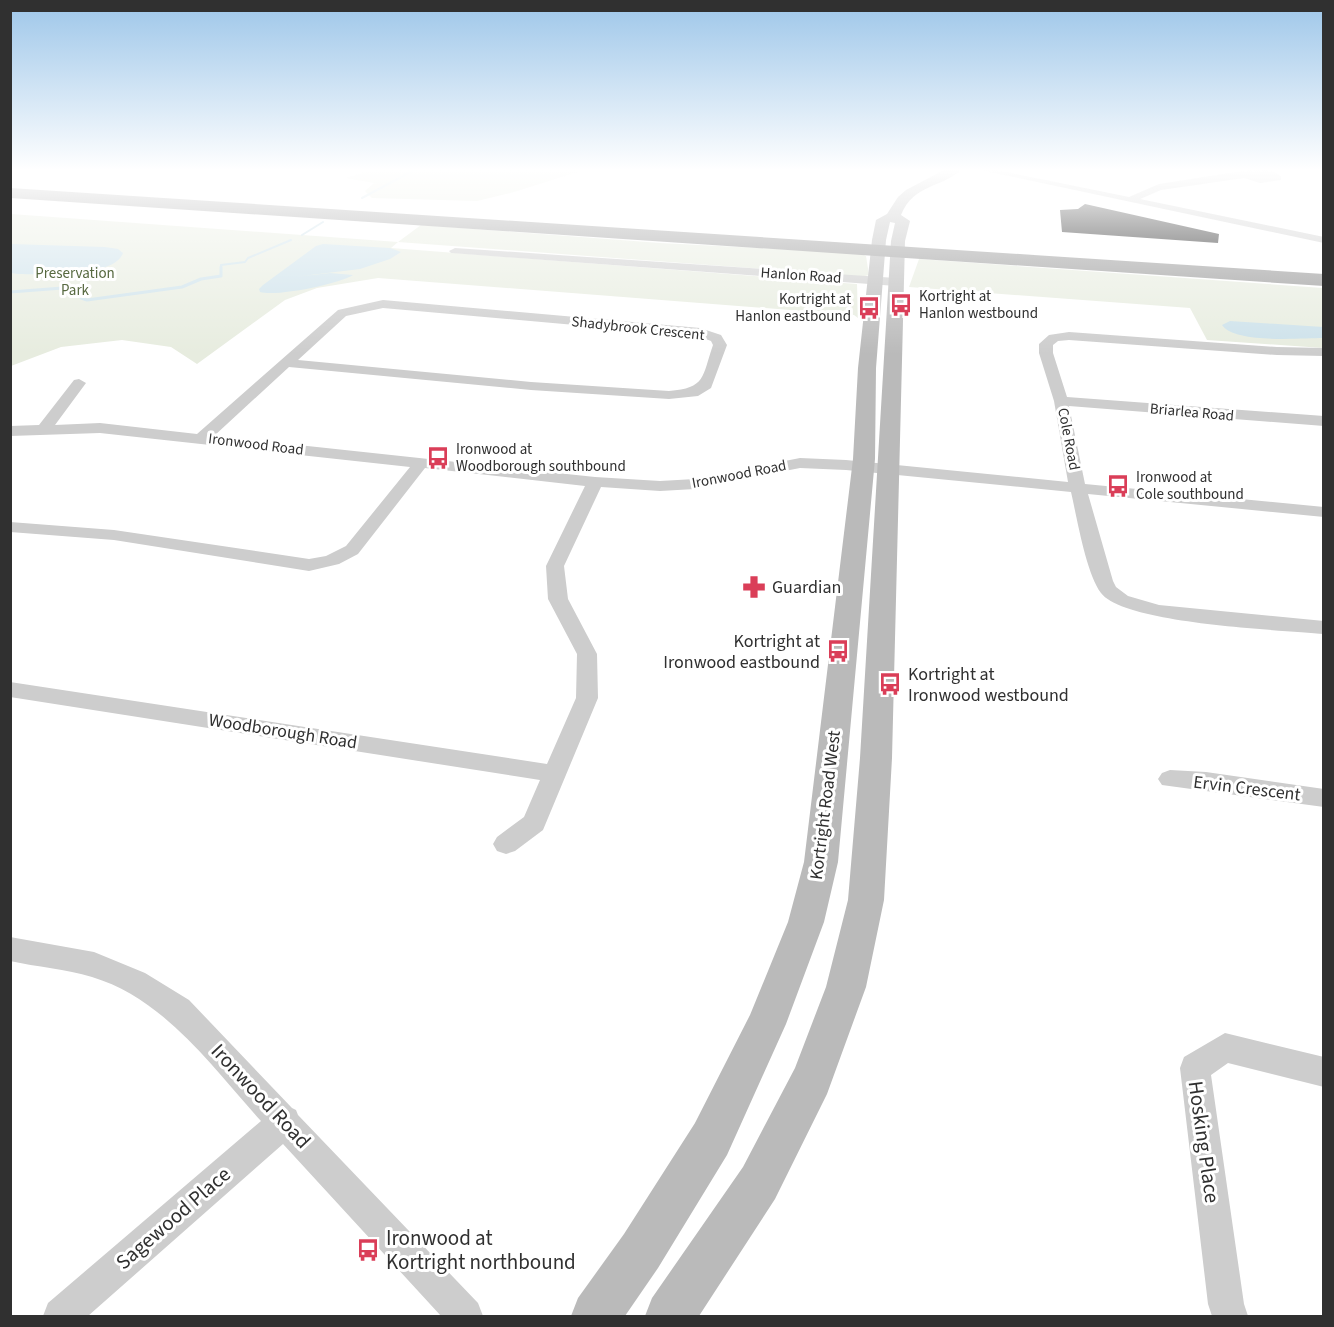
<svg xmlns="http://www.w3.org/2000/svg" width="1334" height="1327" viewBox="0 0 1334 1327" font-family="'Source Sans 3',sans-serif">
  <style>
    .green { fill: #e7ecdf }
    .water { fill: #cce1ea }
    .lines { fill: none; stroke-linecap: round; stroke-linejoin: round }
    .stream-far1 { stroke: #cce1ea; stroke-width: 2 }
    .stream { stroke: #cce1ea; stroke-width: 3 }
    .building { fill: #171717 }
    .street { fill: #cdcdcd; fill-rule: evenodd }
    .secondary { fill: #bababa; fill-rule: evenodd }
    .highway { fill: #979797; fill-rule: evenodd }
    .labels { text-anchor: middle; stroke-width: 6; stroke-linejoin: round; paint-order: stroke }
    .far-park-label { font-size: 15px; fill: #576940; stroke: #fff }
    .far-street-label { font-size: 15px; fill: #303030; stroke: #fff }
    .far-poi-label { font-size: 15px; fill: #303030; stroke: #fff; text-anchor: start }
    .poi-label { font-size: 18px; fill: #303030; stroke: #fff; text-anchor: start }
    .street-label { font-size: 18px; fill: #303030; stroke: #fff }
    .near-street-label { font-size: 21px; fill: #303030; stroke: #fff }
    .near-poi-label { font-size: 21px; fill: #303030; stroke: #fff; text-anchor: start }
  </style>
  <rect width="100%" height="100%" fill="#fff"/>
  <path class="green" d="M375 169H587L514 192 477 201 372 198 365 191 374 183 346 178Z
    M11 214 398 242 421 225 660 243 859 253 866 256 869 275C853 280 835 271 818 273L398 242 391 248 857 284 858 318 854 315 378 278 317 288 285 300 197 364 171 347 122 340 61 347 11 366Z
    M919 259 1323 288V348L1207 340 1190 308 909 287Z"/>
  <path class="water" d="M11 244 105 247 118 249 123 253C114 278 40 275 18 274L11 273Z
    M323 244 390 248 401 252 390 259 360 269 294 277 330 273 353 275C339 284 276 297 260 292L259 289 263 285 316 246Z
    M1230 321 1323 327V338C1301 338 1235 344 1222 325Z"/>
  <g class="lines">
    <path class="stream-far1" d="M362 198 416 169
      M302 235 323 222
      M221 269V265L245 262 248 258 291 240"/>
    <path class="stream" d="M10 292 76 287 80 289 81 298 87 300 182 287 201 279 221 276V267"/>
  </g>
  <path class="building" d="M1085 204 1219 234 1218 243 1062 232 1060 210 1078 209Z"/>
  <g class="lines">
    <path class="street" d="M976 169H992L1129 197 1159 184 1255 169 1273 171 1281 176V180L1260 183 1244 178 1161 190 1140 199 1324 237V243Z
      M455 248 896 278 902 282 896 286 451 253 449 251Z
      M383 300 700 328 721 335 727 345 711 388 698 396 669 399 531 390 289 367 214 436 595 477 660 481 695 479 800 458 846 460 1068 482 1054 401 1039 353V344L1049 335 1069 332 1277 347 1324 348V356L1277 355 1069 340 1058 341 1053 345V353L1067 397 1324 416V426L1069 406 1085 484 1324 507V517L1088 494 1113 581 1116 587 1128 596 1159 605 1324 621V634C1281 630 1124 624 1101 593 1086 573 1077 518 1071 492L846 470 800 468 695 489 660 491 601 487 564 566 568 599 597 654 598 698 543 830 515 851 506 854 497 851 493 844 497 837 524 817 540 780 10 697V682L547 764 576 698 577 654 548 599 546 566 585 486 425 468 358 554 339 564 309 571 114 540 10 532V522L114 530 309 559 326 556 346 546 410 467 100 433 10 436V426L39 425 74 380 79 379 86 383 55 425 100 423 197 434 338 310ZM383 308 698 336 711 341 713 345C702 377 706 388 669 391L531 382 298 360 346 316Z
      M1170 770 1206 772 1324 789V807L1162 785 1158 779 1162 773Z
      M10 937 94 952 145 973 189 1000 292 1108 296 1110 298 1115 478 1303 483 1316H441L283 1144 88 1316H43L48 1303 261 1121C212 1067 165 999 92 977 66 969 37 967 10 961Z
      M1225 1033 1324 1057V1087L1228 1063 1211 1075 1244 1304 1248 1316H1212L1208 1304 1180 1068 1184 1057Z"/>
    <path class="secondary" d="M946 169H962C943 188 914 183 901 215L910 221 905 241 892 758 884 900 866 987 827 1094 775 1199 699 1316H645L652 1298 743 1167 795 1068 826 987 848 900 860 758 891 241 895 223 890 222 886 240 876 368 875 459 838 862 824 922 786 1024 727 1155 658 1268 625 1316H571L578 1298 624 1234 695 1123 750 1015 788 922 804 862 853 459 858 368 872 240 876 220 887 214 898 197 906 190Z"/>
    <path class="highway" d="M10 188 1324 274V286L10 198Z"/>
  </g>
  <linearGradient id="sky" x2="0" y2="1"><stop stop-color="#9dc6e9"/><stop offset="0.48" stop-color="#fff"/><stop offset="1" stop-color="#fff" stop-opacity="0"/></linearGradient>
  <rect width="1334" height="354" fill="url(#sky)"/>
  <defs>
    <g id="bus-bare" transform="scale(1.8)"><path d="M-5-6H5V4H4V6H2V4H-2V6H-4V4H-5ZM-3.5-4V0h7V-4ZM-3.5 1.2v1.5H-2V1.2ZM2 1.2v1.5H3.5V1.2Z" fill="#da3e58" stroke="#fff" stroke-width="2.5" paint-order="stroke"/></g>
    <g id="pharmacy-bare" transform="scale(1.8)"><path d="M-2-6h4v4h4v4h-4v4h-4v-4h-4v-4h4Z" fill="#da3e58" stroke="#fff" stroke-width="2.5" paint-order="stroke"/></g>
  </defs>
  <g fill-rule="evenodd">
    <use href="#bus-bare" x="901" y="305"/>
    <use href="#bus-bare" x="869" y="308"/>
    <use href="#bus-bare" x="438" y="458"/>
    <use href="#bus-bare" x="1118" y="486"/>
    <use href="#pharmacy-bare" x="754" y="587"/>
    <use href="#bus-bare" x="838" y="651"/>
    <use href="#bus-bare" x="890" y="684"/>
    <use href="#bus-bare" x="368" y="1250"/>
  </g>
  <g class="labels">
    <g class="far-park-label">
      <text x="75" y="278">Preservation<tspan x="75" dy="17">Park</tspan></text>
    </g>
    <g class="far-street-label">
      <text transform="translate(801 275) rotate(4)" y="5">Hanlon Road</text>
      <text transform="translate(638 328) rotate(6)" y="5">Shadybrook Crescent</text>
      <text transform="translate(1192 412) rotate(5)" y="5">Briarlea Road</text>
      <text transform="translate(1069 439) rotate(79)" y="5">Cole Road</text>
      <text transform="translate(256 444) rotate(7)" y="5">Ironwood Road</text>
      <text transform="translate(739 474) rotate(-11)" y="5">Ironwood Road</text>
    </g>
    <g class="far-poi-label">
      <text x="919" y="301">Kortright at<tspan x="919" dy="17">Hanlon westbound</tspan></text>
      <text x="851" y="304" text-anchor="end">Kortright at<tspan x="851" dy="17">Hanlon eastbound</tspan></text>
      <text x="456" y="454">Ironwood at<tspan x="456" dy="17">Woodborough southbound</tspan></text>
      <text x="1136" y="482">Ironwood at<tspan x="1136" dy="17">Cole southbound</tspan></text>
    </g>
    <g class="poi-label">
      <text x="772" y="593">Guardian</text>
      <text x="820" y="647" text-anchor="end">Kortright at<tspan x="820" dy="21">Ironwood eastbound</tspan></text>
      <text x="908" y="680">Kortright at<tspan x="908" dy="21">Ironwood westbound</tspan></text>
    </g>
    <g class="street-label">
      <text transform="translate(283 731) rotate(9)" y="6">Woodborough Road</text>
      <text transform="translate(1247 788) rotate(7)" y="6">Ervin Crescent</text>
      <text transform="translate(825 805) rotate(-83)" y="6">Kortright Road West</text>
    </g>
    <g class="near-street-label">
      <text transform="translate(261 1096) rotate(47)" y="7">Ironwood Road</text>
      <text transform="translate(1204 1142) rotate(82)" y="7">Hosking Place</text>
      <text transform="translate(173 1218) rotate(-41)" y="7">Sagewood Place</text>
    </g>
    <g class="near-poi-label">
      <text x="386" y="1245">Ironwood at<tspan x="386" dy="24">Kortright northbound</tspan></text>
    </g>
  </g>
  <rect width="1334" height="1327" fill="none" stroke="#303030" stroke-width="24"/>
</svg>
